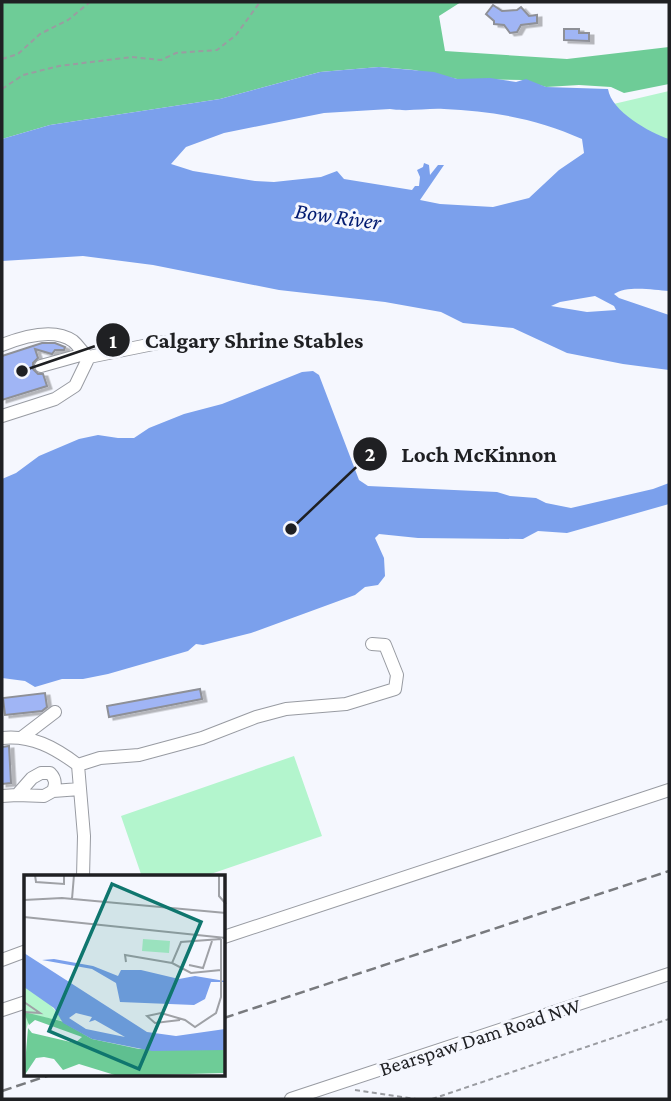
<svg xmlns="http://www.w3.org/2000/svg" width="671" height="1101" viewBox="0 0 671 1101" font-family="'Crimson Pro',serif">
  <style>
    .green { fill: #b3f5cd }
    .forest { fill: #6ecc97 }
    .water { fill: #7ba0ec; fill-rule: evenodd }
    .building { fill: #a0b5f5; stroke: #8e9097; stroke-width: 2; filter: url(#shadow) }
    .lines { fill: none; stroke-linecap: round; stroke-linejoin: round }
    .minor-casing { stroke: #989ba2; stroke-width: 14 }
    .path { stroke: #9a9ca1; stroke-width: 2; stroke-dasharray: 5 3.5; stroke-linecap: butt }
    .minor { stroke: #fff; stroke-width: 12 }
    .rail { stroke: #787a7e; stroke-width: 2.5; stroke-dasharray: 10 5; stroke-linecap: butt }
    .labels { text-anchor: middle; stroke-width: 6; stroke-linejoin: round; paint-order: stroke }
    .street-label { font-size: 21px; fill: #1f2023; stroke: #f5f7fe }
    .water-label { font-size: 23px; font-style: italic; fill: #021b71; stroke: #f5f7fe }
    .inset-road { fill: none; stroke: #9fa1a6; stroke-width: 2 }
    .view { fill: #0f766e; fill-opacity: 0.15; stroke: #0f766e; stroke-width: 3.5 }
    .inset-edge { fill: none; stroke: #1f2023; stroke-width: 3.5 }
    .leader { fill: none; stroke: #1f2023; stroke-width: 2.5 }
    .callout-dot { fill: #1f2023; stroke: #f5f7fe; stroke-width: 2.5 }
    .mark-label { font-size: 21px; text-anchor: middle; font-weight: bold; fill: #fff }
    .callout-label { font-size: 23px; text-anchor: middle; font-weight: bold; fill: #1f2023; stroke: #f5f7fe; stroke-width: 6; stroke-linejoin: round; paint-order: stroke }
  </style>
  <defs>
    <filter id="shadow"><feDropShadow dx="4.5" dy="2.5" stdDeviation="0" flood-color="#0004"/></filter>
  </defs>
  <rect width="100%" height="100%" fill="#f5f7fe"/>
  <path class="green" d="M669 91V153L605 106Z
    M294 756 322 836 202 877H142L121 816Z"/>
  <path class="forest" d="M2 2H461L439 16 445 51 567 59 669 47V84L624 93 611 87 579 85 546 87 523 80 457 79 414 70 379 67 320 72 220 99 50 125 2 139Z"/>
  <path class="water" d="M379 67 434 72 457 79 490 78 516 82 526 79 546 87 608 89C611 111 650 133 669 139V291C654 290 627 285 614 294L619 298 669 315V370L623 364 567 353 513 328 463 323 441 312 385 302 279 290 153 265 83 256 2 261V139L50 125 220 99 320 72ZM390 109C409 112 426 108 444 109 493 111 538 119 582 139L584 153 559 170 529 198 493 207 440 204 420 200 444 165H438L430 175 429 165 424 163 423 167 417 170 420 177 419 186H415L412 190 344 179 337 171 321 177 274 182 255 181 193 171 171 164 186 147 224 133 324 113ZM595 296 614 306 616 310 587 312 551 306 560 302Z
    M313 371 319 375 359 480 368 486 497 492 510 496 536 498 546 503 571 508 653 489 669 483V504L567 533 538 531 523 539 418 538 379 534 375 538 384 558 385 576 378 585 365 587 355 595 251 633 203 645 196 644 188 651 108 674 83 679H62L35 687 25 681 2 678V479L16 473 39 456 79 439 98 435 118 438H134L149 428 184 414 222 404 302 372Z"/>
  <path class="building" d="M493 5 502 11 517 10 521 7 529 16 537 15V23L521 25 517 32 510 33 504 25 494 24V21L486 14Z
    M564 29H579V33H589V41L564 40Z
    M42 343H55L65 347 64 350H55L52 354 35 349 38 358 33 363V369L38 374H43L47 386 2 400V356Z
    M200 689 202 699 109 717 107 706Z
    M45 693 47 707 42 711 5 715 3 698Z
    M9 746 11 783 2 784V747Z"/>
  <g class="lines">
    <g class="minor-casing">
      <path id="minor" d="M2 345C22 337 53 327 73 341 79 346 82 353 89 357L75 386 55 399 2 416
        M89 357 163 342
        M41 366 84 354
        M2 738C32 735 54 747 78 765L84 836 83 877
        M21 738 55 712
        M78 765 100 758 139 755 202 738 256 717 286 709 346 704 395 689 397 675 385 645 372 644
        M41 773H50C56 779 56 784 53 791L44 796 17 795 32 778Z
        M53 791 80 789
        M2 796 17 795
        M224 937 669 790
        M2 960 26 951
        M2 1010 26 1002
        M291 1099 669 974"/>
    </g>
    <path class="path" d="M2 59 18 54 40 34 68 20 90 2
      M2 89 23 75 59 66 132 57 161 60 176 53 217 50 236 35 260 2
      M355 1090 416 1099
      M432 1099 669 1019"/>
    <use href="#minor" class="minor"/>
    <path class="rail" d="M224 1018 669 871
      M2 1091 50 1075"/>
  </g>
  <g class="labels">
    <g class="street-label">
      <text transform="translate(480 1037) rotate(-18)" y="7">Bearspaw Dam Road NW</text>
    </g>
    <g class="water-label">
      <text transform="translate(338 216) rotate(8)" y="8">Bow River</text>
    </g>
  </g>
  <g transform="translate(24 875)">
    <rect width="201" height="201" fill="#f5f7fe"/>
    <path d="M119 64 146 66 145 78 118 76ZM0 111 18 120 40 146 7 140 0 161Z" fill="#b3f5cd"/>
    <path d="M0 137 37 146 68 164 115 174 201 175V198L94 201 55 189 39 195 30 184 20 182 12 183 0 201 4 153 8 158 51 168 58 162 11 145 5 150Z" fill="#6ecc97"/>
    <path d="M0 78 123 157 152 161 201 154V175L128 176 68 164 39 148 30 133 0 112ZM52 138 68 142 65 147 71 145 101 162 62 154 45 143ZM30 84 69 91 94 101 97 95H117L155 104 171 101 201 106V107H187L181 124 170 130 96 127 92 108 68 94 18 85Z" fill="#7ba0ec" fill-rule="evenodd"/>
    <path class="inset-road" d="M11 0 12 7 40 9V0M195 0V21L202 29M48 24 50 0M0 25 38 23 202 38M0 42 202 63M197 64 157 67 148 88 167 98 197 95M102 87 101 80 148 88M165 90 179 93 188 66M0 127 16 138 0 137M156 145 131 148 123 141 137 138 161 145 171 152 192 138 197 122V64"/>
    <path class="view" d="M88 9 177 47 115 194 25 156Z"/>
    <rect width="201" height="201" class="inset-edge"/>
  </g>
  <path class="leader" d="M22 371L113 340M291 529L370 454"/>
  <g class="callout-dot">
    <circle cx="22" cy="371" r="7"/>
    <circle cx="291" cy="529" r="7"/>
    <circle cx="113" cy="340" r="18"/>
    <circle cx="370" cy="454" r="18"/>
  </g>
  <g class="mark-label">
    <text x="113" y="348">1</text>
    <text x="370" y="461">2</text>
  </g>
  <g class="callout-label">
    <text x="254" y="348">Calgary Shrine Stables</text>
    <text x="479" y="462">Loch McKinnon</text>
  </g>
  <rect width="671" height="1101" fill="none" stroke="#1f2023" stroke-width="7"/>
</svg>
